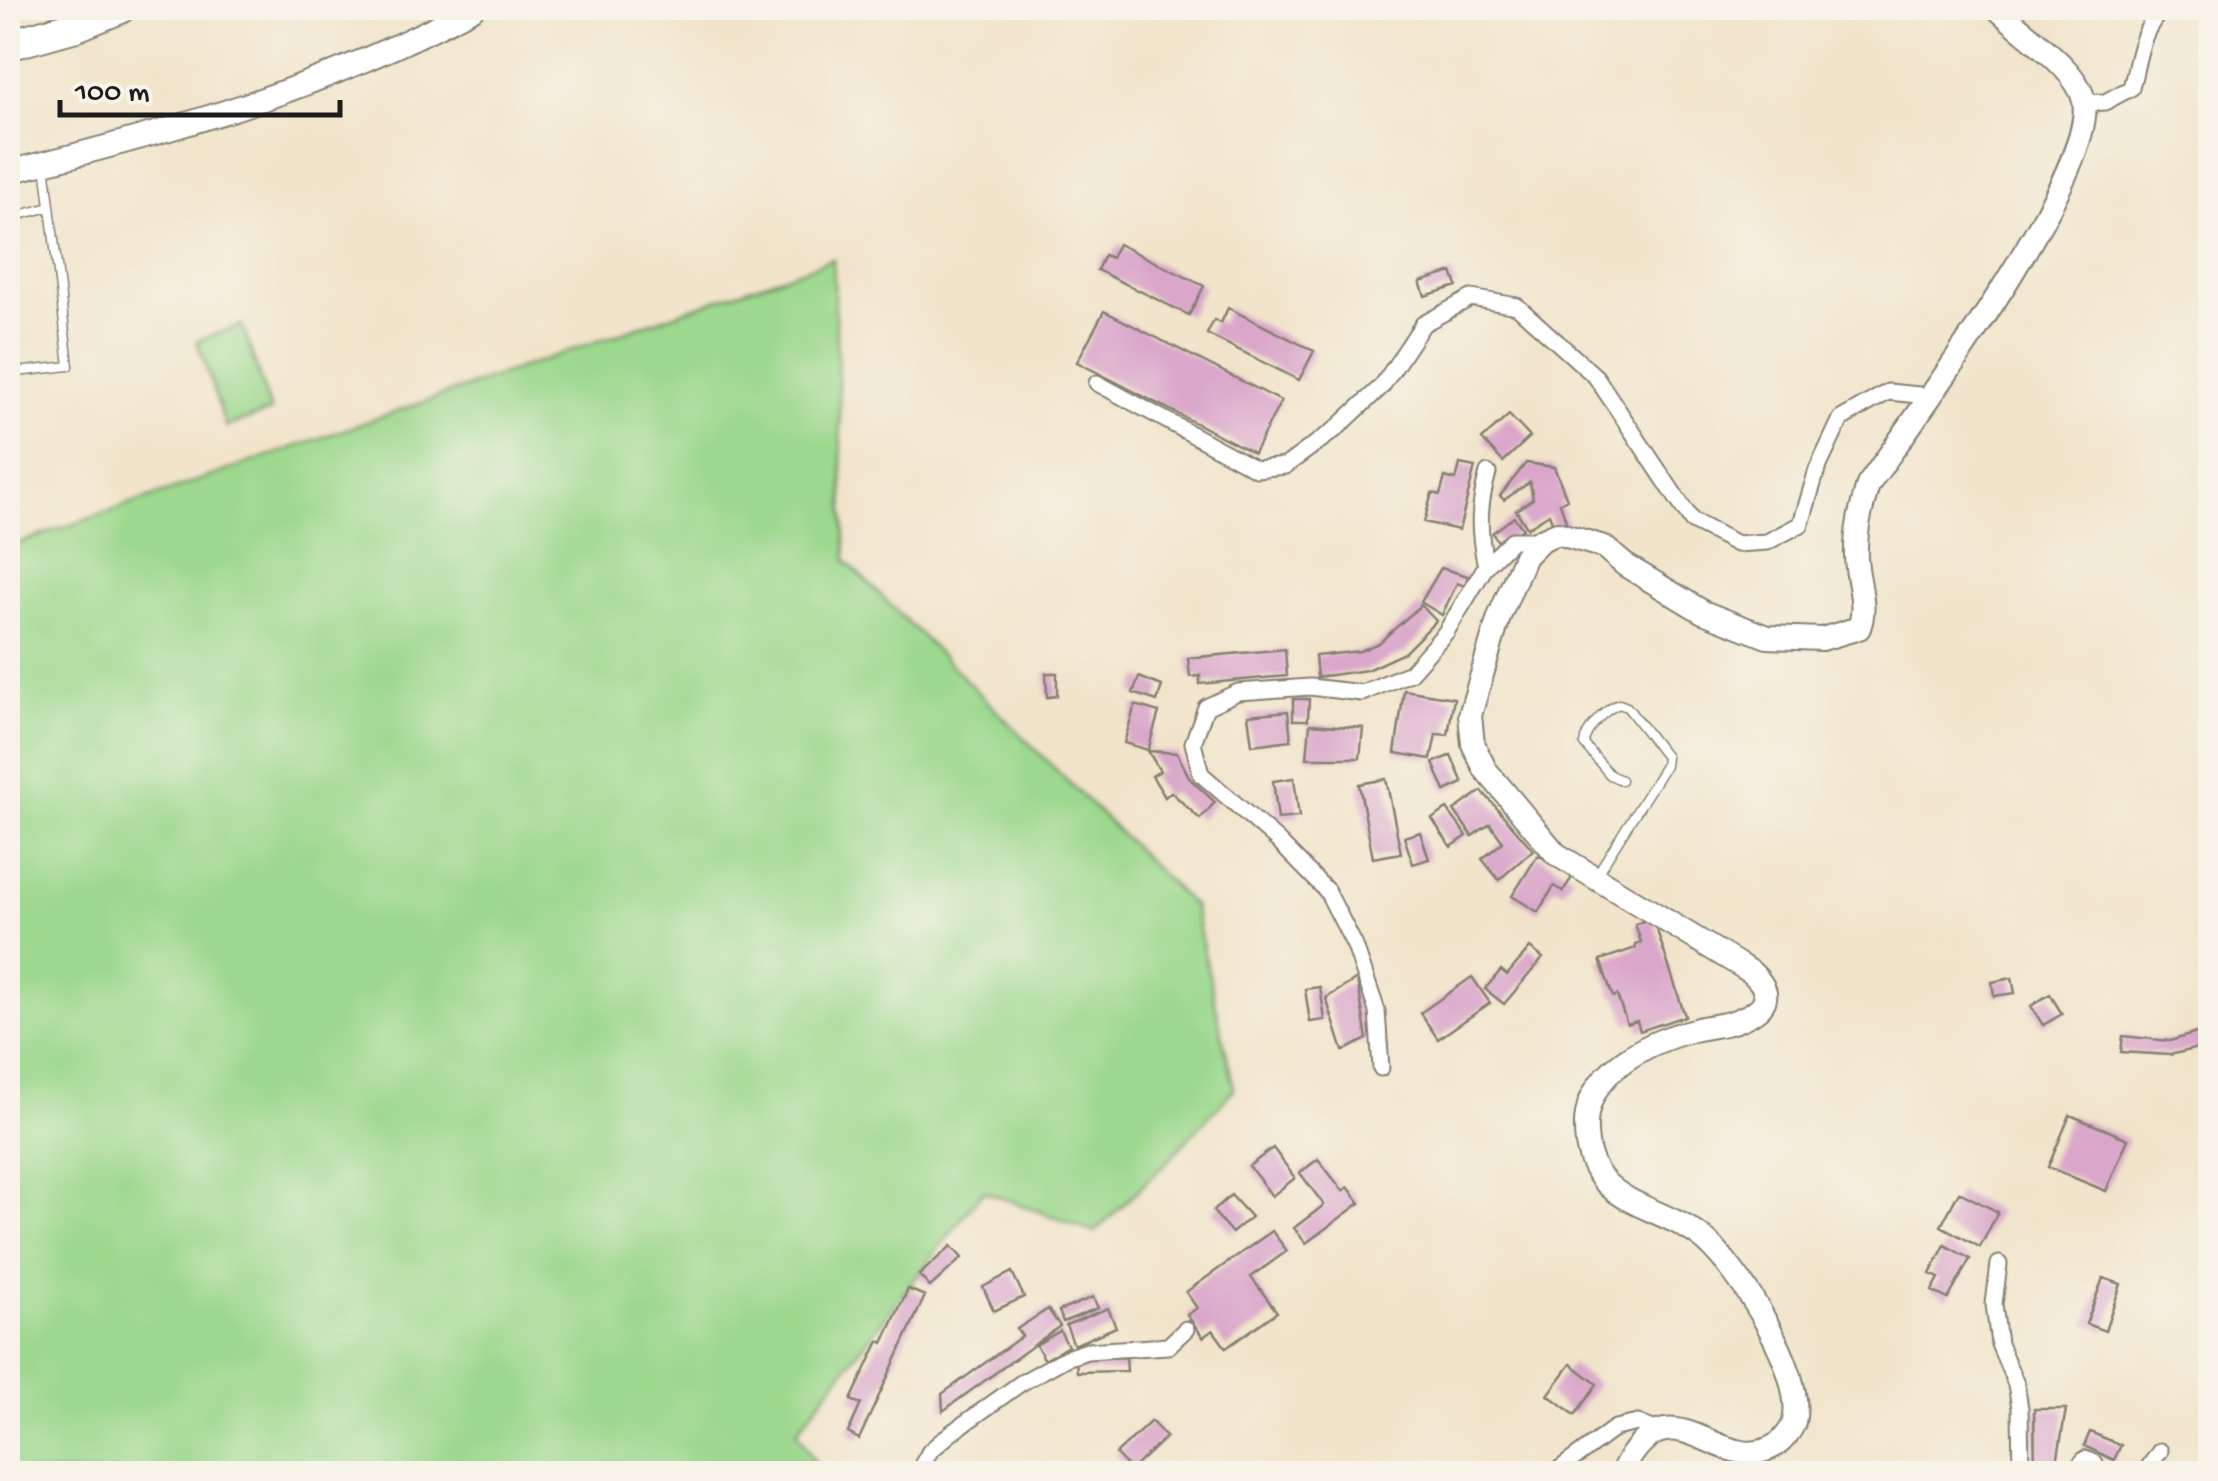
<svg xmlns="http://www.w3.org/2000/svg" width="2218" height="1481" viewBox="0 0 2218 1481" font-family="'Gochi Hand',sans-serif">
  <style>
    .green { fill: #9cd88d; stroke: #5c7a54; stroke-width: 2.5 }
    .building { fill: #daa7ca }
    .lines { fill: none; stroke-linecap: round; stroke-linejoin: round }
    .lane-casing { stroke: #868073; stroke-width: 11 }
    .street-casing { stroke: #868073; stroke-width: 19 }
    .secondary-casing { stroke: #868073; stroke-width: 26 }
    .highway-casing { stroke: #868073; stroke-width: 34 }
    .lane { stroke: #fff; stroke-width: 8 }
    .street { stroke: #fff; stroke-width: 15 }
    .secondary { stroke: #fff; stroke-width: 22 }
    .highway { stroke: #fff; stroke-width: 30 }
  </style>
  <rect width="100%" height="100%" fill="#f7f3e8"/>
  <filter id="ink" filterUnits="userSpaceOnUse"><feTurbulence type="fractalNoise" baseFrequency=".01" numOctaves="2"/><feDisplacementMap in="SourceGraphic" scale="20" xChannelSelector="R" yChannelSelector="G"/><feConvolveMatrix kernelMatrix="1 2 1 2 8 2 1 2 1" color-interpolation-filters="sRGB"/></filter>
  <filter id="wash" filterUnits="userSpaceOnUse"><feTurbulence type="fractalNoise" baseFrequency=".0048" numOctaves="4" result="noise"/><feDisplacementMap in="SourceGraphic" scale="40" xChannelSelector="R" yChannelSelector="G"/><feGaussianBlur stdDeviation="2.25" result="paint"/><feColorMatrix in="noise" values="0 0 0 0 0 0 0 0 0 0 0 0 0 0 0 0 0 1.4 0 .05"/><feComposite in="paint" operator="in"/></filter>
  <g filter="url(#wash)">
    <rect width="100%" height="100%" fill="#f1e4ca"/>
    <path class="green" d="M833 259 846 561 1194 907 1234 1089 1166 1163 1095 1232 983 1191 797 1431 821 1473H8V547Z
      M242 325 271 411 226 427 197 341Z"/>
    <g id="blocks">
      <path class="building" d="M1118 244 1204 286 1189 315 1097 270 1104 255 1111 258Z
        M1452 272 1457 286 1425 296 1420 282Z
        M1228 308 1314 351 1299 380 1207 334 1214 320 1221 323Z
        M1104 311 1281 401 1254 453 1077 362Z
        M1509 415 1530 437 1503 462 1482 439Z
        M1526 463 1554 467 1567 499 1560 503 1568 527 1556 532 1549 514 1527 528 1516 510 1533 499 1530 482 1504 500 1500 496Z
        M1460 464 1475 467 1459 530 1424 522 1432 493 1440 495 1445 477 1456 480Z
        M1514 517 1523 529 1501 545 1492 533Z
        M1441 568 1468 576 1465 586 1457 583 1442 615 1421 602Z
        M1421 605 1436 621 1404 653 1367 670 1317 677 1315 656 1360 651 1379 643Z
        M1285 649 1287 676 1200 684V676L1190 677 1188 658Z
        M1046 673H1057V696L1047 697Z
        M1139 677 1162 686 1157 701 1133 693Z
        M1404 690 1454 698 1448 735 1436 734 1431 759 1395 753Z
        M1293 699H1309L1308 720H1293Z
        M1135 705 1159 712 1148 750 1124 743Z
        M1288 711 1291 740 1252 745 1248 715Z
        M1310 724 1363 728 1360 758H1307Z
        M1148 751 1177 753 1190 779 1215 802 1200 819 1171 792 1165 797 1152 776 1160 771Z
        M1451 755 1463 783 1445 791 1433 763Z
        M1294 778 1299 817 1278 819 1273 781Z
        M1386 779 1401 853 1373 858 1359 784Z
        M1482 791 1533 850 1499 880 1482 859 1503 842 1490 824 1472 836 1454 810Z
        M1447 809 1467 836 1451 847 1432 819Z
        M1420 832 1429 859 1413 864 1404 837Z
        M1538 855 1573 876 1563 891 1554 886 1538 912 1512 896Z
        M1653 918 1685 1016 1640 1031 1637 1021 1627 1024 1617 995 1613 997 1600 960 1636 948 1635 944 1641 942 1635 924Z
        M1530 948 1543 958 1504 1004 1485 989 1501 970 1507 975Z
        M1472 977 1490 1003 1438 1039 1420 1013Z
        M2012 978 2015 993 1994 996 1992 982Z
        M1357 979 1367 1039 1343 1051 1326 998Z
        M1320 987 1325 1020 1310 1022 1305 989Z
        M2050 994 2062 1014 2043 1025 2031 1006Z
        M2210 1029V1045L2170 1055 2121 1052 2123 1036 2170 1041Z
        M2070 1115 2128 1139 2106 1191 2048 1167Z
        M1273 1148 1295 1178 1272 1196 1249 1166Z
        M1318 1159 1343 1191 1348 1187 1360 1203 1306 1243 1294 1228 1324 1205 1300 1173Z
        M1959 1192 1998 1212 1980 1247 1941 1226Z
        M1231 1195 1251 1217 1232 1233 1213 1211Z
        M1272 1231 1287 1251 1251 1277 1277 1312 1226 1348 1213 1330 1203 1337 1187 1315 1197 1308 1186 1292Z
        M1945 1245 1970 1259 1948 1299 1932 1291 1939 1278 1930 1274Z
        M951 1246 962 1258 930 1287 919 1275Z
        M1012 1272 1024 1297 994 1311 983 1287Z
        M2103 1278 2121 1284 2105 1331 2086 1324Z
        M908 1289 925 1296 859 1439 848 1433 861 1404 851 1400 879 1341 883 1343Z
        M1093 1297 1098 1308 1063 1322 1059 1311Z
        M1108 1308 1116 1327 1074 1345 1066 1325Z
        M1048 1309 1060 1326 943 1411 942 1394 1022 1336 1017 1329Z
        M1060 1331 1068 1346 1045 1360 1036 1345Z
        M1126 1357 1127 1371 1077 1372 1076 1359Z
        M1571 1364 1597 1384 1575 1415 1548 1395Z
        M2034 1409H2066L2055 1474H2035Z
        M1151 1421 1166 1437 1131 1470 1116 1454Z
        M2090 1432 2121 1445 2114 1460 2084 1446Z"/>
    </g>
  </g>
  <g filter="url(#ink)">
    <use href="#blocks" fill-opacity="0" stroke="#868073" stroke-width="2.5"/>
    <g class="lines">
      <g class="lane-casing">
        <path id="lane" d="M8 218 50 207
          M8 373 69 366 45 164
          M1597 874 1665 766 1666 757 1627 707 1619 704C1605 709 1585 730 1584 744L1610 775 1621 780"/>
      </g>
      <g class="street-casing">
        <path id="street" d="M2085 103 2105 102 2131 88C2139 58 2140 30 2164 8
          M1097 383 1256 469 1285 466 1336 429 1382 386 1423 324 1471 298 1517 306 1596 377 1692 521 1737 544 1767 542 1801 524 1817 470 1841 419 1888 392 1930 396
          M1486 566C1478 532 1478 507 1488 473
          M1381 1068 1377 1011 1355 946 1327 891 1277 840 1201 774 1193 743 1206 707 1238 692 1310 687 1362 693 1410 673 1446 632 1486 566 1512 540H1541
          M1999 1264 1994 1304 1999 1344 2016 1384 2020 1408 2021 1474
          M917 1474 930 1451 951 1433 1021 1383 1066 1358 1087 1351 1168 1346 1186 1329
          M1553 1474 1615 1428 1638 1423 1658 1431
          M2072 1474 2085 1459 2095 1463 2097 1474
          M2144 1474 2160 1451"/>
      </g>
      <g class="secondary-casing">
        <path id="secondary" d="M8 172C168 133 327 87 473 8
          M1621 1474C1670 1373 1719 1481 1776 1445 1783 1441 1792 1429 1794 1422 1806 1374 1741 1272 1706 1241 1660 1201 1583 1208 1586 1123 1588 1070 1650 1041 1694 1030 1708 1026 1725 1026 1738 1020 1766 1009 1776 995 1751 972L1556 854 1485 769 1473 744 1470 715 1499 617 1525 556 1541 540 1557 533 1604 547 1625 565 1703 612 1767 637 1822 639 1859 628C1868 604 1857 583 1856 557 1855 532 1861 509 1868 485 1914 419 2097 173 2084 101 2077 67 2022 34 1997 8"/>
      </g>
      <g class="highway-casing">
        <path id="highway" d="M8 45 76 26 120 8"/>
      </g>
      <use href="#lane" class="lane"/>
      <use href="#street" class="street"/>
      <use href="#secondary" class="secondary"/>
      <use href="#highway" class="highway"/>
    </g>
  </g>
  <rect width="2218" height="1481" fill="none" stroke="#f7f3e8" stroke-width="40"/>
  <path d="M60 100v15h280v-15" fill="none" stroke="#1c1c1c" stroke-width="5"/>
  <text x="75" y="100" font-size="30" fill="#1c1c1c" stroke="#f7f3e8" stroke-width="8" paint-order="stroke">100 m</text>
</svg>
